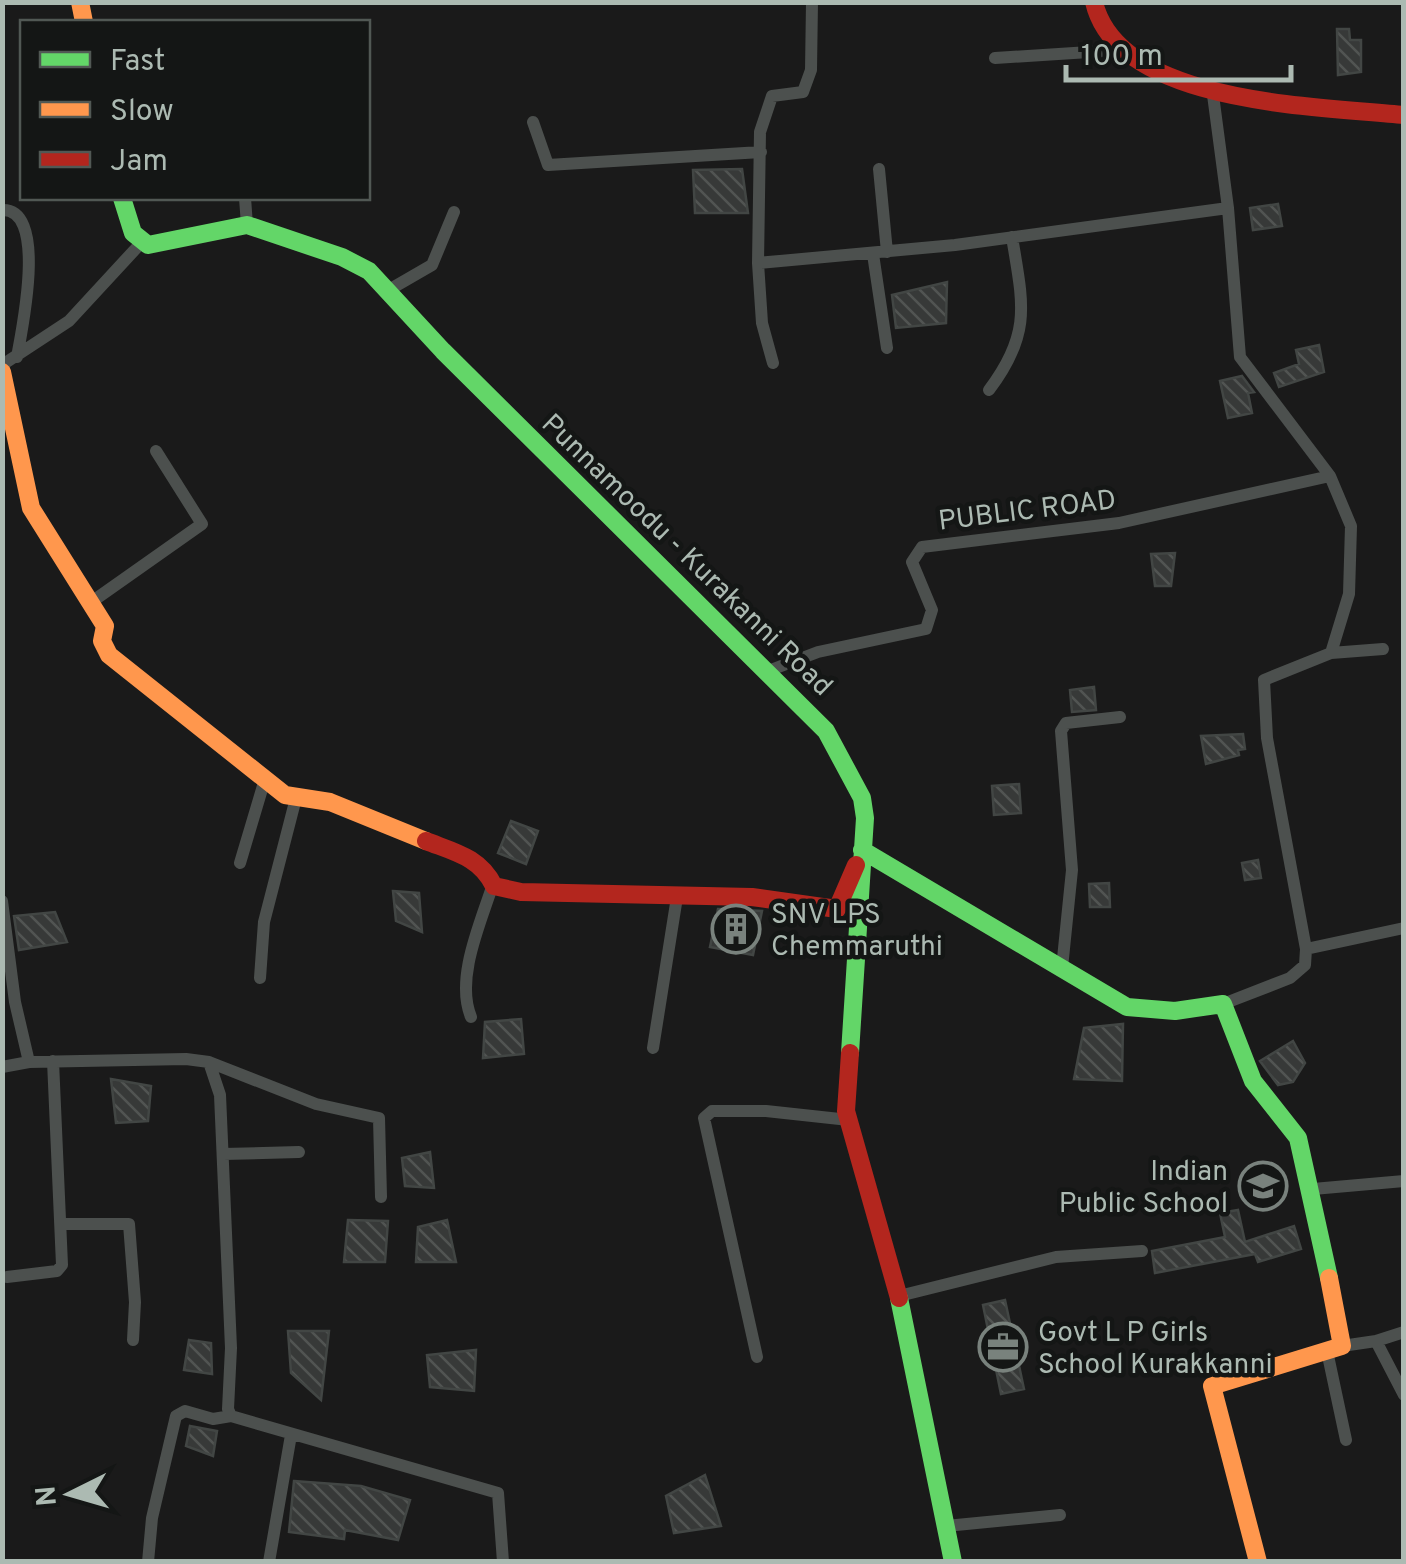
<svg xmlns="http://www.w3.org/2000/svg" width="1406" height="1564" viewBox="0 0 1406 1564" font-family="Overpass,sans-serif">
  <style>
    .building { fill: url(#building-back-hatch); stroke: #424644; stroke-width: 2.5 }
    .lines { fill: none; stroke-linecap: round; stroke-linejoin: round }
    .street { stroke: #4c504e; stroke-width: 12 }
    .fast { stroke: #63d668; stroke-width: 18 }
    .slow { stroke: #ff974d; stroke-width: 18 }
    .jam { stroke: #b3261e; stroke-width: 18 }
    .labels { text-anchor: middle; stroke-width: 9; stroke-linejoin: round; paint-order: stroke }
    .street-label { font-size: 28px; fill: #acbab2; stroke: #141615 }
    .poi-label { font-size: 28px; fill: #acbab2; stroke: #141615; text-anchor: start }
  </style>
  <defs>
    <pattern id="building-back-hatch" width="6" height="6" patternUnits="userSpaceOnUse" patternTransform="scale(2.5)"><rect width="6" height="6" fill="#373938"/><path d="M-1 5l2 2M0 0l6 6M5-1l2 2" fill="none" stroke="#515452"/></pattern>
  </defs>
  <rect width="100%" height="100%" fill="#1a1a1a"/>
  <path class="building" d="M1337 29H1349L1350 40H1361V72L1338 75Z
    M742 169 748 213H695L693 170Z
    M1278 204 1282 226 1253 230 1250 208Z
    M947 282 946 323 896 328 892 295Z
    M1319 345 1324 372 1279 387 1274 373 1299 364 1296 350Z
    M1242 376 1254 392 1248 393 1252 413 1228 418 1220 381Z
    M1175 553 1171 586H1155L1151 554Z
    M1094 687 1096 710 1072 712 1070 690Z
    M1243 734 1245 749 1238 750 1239 755 1206 764 1201 736Z
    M1019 784 1021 813 994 815 992 786Z
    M511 821 538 831 526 864 498 853Z
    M1258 860 1261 878 1245 880 1242 863Z
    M1109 883 1110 907H1090L1089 884Z
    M393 891 419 893 422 932 396 921Z
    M718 909 762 911 753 955 710 947Z
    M55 912 67 942 19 950 14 916Z
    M521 1019 524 1054 483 1058 485 1022Z
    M1123 1024 1122 1081 1074 1079 1084 1028Z
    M1293 1041 1305 1063 1293 1082 1278 1085 1260 1061Z
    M111 1079 151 1086 148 1121 116 1123Z
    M430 1152 434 1188 405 1186 402 1158Z
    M1238 1210 1245 1242 1294 1226 1301 1249 1258 1262 1255 1254 1155 1273 1152 1251 1225 1237 1220 1213Z
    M348 1220 388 1221 385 1262H344Z
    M447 1220 456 1262H416L418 1227Z
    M1005 1300 1024 1389 1001 1394 983 1305Z
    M288 1331H329L321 1400 291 1373Z
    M189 1340 211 1343 212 1374 184 1370Z
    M476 1350 474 1391 430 1387 427 1355Z
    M190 1426 217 1431 213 1456 186 1446Z
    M705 1475 721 1526 674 1533 666 1496Z
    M294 1481 361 1486 410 1500 398 1540 345 1530 344 1539 289 1532Z"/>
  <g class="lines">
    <path class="street" d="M812 2 811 70 803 92 772 96 760 132 758 263 955 245 1228 208
      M995 58 1120 50
      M1213 95 1228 208 1240 357 1330 476 1351 526 1349 594 1331 653 1264 680 1267 738 1306 949 1305 965 1290 978 1223 1004
      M533 122 548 165 761 152
      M879 169 887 252
      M245 198 247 225
      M2 210C48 208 22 329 17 357
      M873 254 887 348
      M758 263 762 323 773 363
      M387 291 432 265 454 212
      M2 365 69 321 141 243
      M989 390C1032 333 1023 304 1012 237
      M90 603 202 524 156 451
      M1331 653 1383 649
      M768 671 818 652 926 629 932 610 912 562 922 547 1119 523 1330 476
      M240 863 265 779
      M2 901 15 1002 29 1062
      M1306 949 1404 928
      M1062 968 1072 870 1061 731 1066 723 1120 717
      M260 978 264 922 296 798
      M471 1017C455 978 481 922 493 884
      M653 1048 677 897
      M209 1062 316 1104 379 1118 381 1197
      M2 1067 29 1062 186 1059 209 1062 220 1095 231 1348 228 1409 231 1416 498 1493 503 1562
      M223 1154 299 1152
      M1313 1189 1404 1181
      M62 1224H129L135 1302 133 1340
      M7 1277 57 1271 62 1265 53 1061
      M899 1296 1056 1257 1142 1251
      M1376 1341 1404 1332
      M1342 1346 1376 1341 1404 1395
      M1327 1351 1346 1440
      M757 1357 704 1118 712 1111H766L849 1120
      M946 1526 1060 1515
      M148 1562 152 1518 176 1416 185 1411 213 1419 231 1416
      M269 1562 291 1435"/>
    <path class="fast" d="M122 198 133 233 148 245 247 225 342 257 369 271 443 351 826 731 862 798 865 818 850 1053
      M862 850 1127 1007 1175 1011 1223 1004 1253 1081 1298 1138 1329 1278
      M899 1298 953 1562"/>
    <path class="slow" d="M80 2 84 22
      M2 372 31 508 105 626 102 641 109 655 285 795 330 802 426 841
      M1258 1562 1212 1386 1342 1346 1329 1278"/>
    <path class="jam" d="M1094 2C1118 105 1318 106 1404 115
      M426 841C454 852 480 857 494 886L521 892 752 897 837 909 856 865
      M850 1053 846 1111 899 1298"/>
  </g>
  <defs>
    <g id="building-ring" transform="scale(2.5)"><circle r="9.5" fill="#141615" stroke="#79827d" stroke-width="1.5"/><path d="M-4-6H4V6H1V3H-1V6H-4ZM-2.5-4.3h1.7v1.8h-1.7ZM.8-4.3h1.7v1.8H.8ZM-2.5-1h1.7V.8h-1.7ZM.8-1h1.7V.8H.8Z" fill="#79827d"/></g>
    <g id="school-ring" transform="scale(2.5)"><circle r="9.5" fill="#141615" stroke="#79827d" stroke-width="1.5"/><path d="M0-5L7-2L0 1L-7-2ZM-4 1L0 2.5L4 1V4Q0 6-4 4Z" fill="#79827d"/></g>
    <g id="office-ring" transform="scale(2.5)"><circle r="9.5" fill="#141615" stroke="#79827d" stroke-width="1.5"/><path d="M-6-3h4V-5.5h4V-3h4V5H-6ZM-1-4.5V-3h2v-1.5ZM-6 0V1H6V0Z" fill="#79827d"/></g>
  </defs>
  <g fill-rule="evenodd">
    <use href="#building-ring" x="736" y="929"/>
    <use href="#school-ring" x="1263" y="1186"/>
    <use href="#office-ring" x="1003" y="1347"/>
  </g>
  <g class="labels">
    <g class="street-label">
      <text transform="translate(1027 509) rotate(-7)" y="10">PUBLIC ROAD</text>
      <text transform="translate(688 554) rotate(44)" y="10">Punnamoodu - Kurakanni Road</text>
    </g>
    <g class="poi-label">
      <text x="771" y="923">SNV LPS<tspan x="771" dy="32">Chemmaruthi</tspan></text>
      <text x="1228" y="1180" text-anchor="end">Indian<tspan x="1228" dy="32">Public School</tspan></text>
      <text x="1038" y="1341">Govt L P Girls<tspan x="1038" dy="32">School Kurakkanni</tspan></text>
    </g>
  </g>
  <rect width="1406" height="1564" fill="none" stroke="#acbab2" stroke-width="10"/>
  <rect x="20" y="20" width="350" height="180" fill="#141615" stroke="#515854" stroke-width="2.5"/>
  <rect x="40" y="52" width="50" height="15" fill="#63d668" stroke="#515854" stroke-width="2.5"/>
  <text x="110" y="70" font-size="30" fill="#acbab2">Fast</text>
  <rect x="40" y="102" width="50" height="15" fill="#ff974d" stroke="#515854" stroke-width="2.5"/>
  <text x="110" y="120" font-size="30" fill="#acbab2">Slow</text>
  <rect x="40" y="152" width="50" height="15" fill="#b3261e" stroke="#515854" stroke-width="2.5"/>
  <text x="110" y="170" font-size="30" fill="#acbab2">Jam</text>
  <g transform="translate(70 1494) rotate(265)" stroke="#141615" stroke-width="8" paint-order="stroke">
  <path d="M0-8L18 38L0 25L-18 38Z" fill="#acbab2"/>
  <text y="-15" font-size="28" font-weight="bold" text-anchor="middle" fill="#acbab2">N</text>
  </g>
  <path d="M1066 65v15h225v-15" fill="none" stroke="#acbab2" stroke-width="5"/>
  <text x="1081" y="65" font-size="30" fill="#acbab2" stroke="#141615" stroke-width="8" paint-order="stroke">100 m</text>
</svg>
